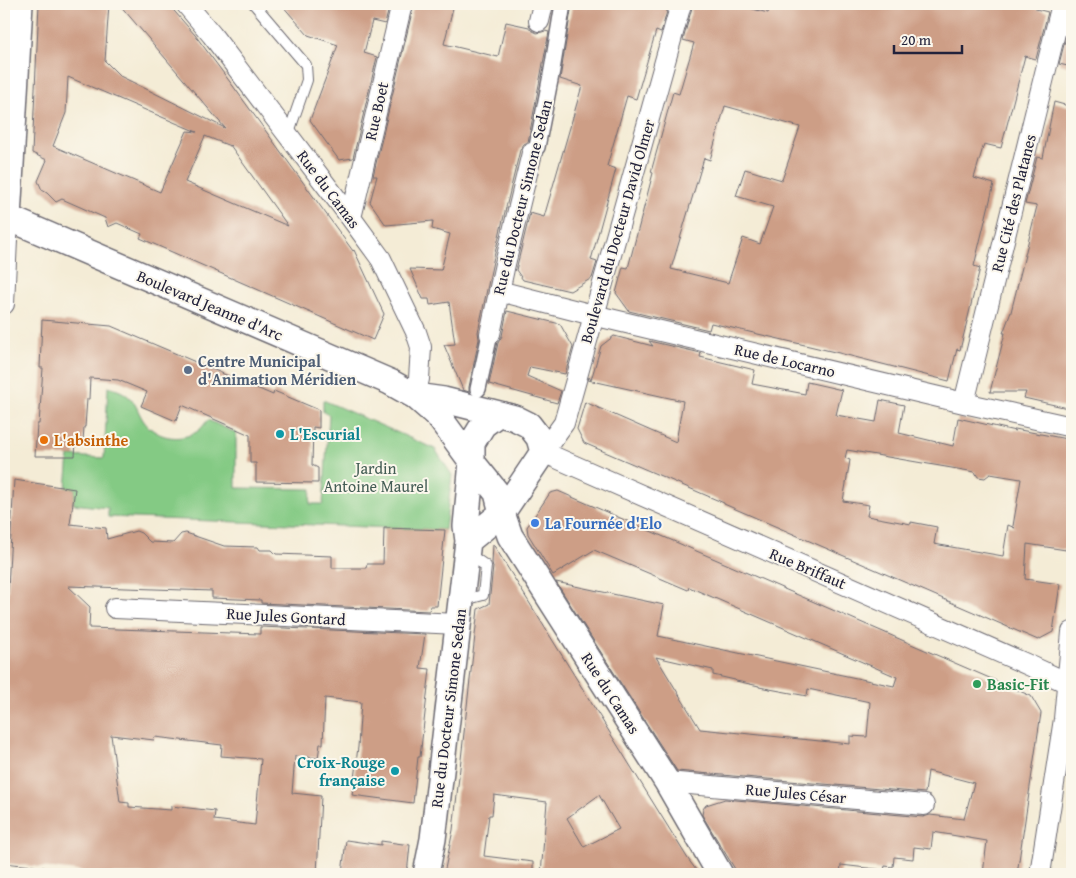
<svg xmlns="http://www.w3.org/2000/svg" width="1076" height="878" viewBox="0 0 1076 878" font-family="'Gentium Book Plus',serif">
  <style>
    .green { fill: #84ca84; stroke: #537660 }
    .building { fill: #cd9e86; fill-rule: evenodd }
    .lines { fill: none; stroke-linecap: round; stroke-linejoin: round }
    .service-casing { stroke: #6c6971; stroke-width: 12 }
    .pedestrian-casing { stroke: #6c6971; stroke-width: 18 }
    .minor-casing { stroke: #6c6971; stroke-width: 22 }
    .tertiary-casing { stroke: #6c6971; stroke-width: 28 }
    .service { stroke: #fff; stroke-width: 10 }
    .pedestrian { stroke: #fff; stroke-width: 15 }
    .minor { stroke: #fff; stroke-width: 20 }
    .tertiary { stroke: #fff; stroke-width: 25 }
    .service-dot { fill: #5c6f8a; stroke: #fbf7ec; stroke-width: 2 }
    .culture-dot { fill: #0f9aa8; stroke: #fbf7ec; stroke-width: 2 }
    .food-dot { fill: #e8710a; stroke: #fbf7ec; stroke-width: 2 }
    .shop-dot { fill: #3f7fe0; stroke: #fbf7ec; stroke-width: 2 }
    .leisure-dot { fill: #2e9e5b; stroke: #fbf7ec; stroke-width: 2 }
    .labels { text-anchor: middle; stroke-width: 4; stroke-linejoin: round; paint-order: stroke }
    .street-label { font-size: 16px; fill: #22223b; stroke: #fbf7ec }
    .service-label { font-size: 16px; font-weight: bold; fill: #4e5e75; stroke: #fbf7ec; text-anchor: start }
    .culture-label { font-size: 16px; font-weight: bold; fill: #0d838f; stroke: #fbf7ec; text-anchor: start }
    .food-label { font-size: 16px; font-weight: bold; fill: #c56008; stroke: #fbf7ec; text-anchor: start }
    .park-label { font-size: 16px; fill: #445d55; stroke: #fbf7ec }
    .shop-label { font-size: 16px; font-weight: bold; fill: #366cbe; stroke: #fbf7ec; text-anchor: start }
    .leisure-label { font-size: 16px; font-weight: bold; fill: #27864d; stroke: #fbf7ec; text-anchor: start }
  </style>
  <rect width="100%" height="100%" fill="#fbf7ec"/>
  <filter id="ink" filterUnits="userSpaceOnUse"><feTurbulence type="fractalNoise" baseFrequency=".02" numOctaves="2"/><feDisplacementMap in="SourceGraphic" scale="10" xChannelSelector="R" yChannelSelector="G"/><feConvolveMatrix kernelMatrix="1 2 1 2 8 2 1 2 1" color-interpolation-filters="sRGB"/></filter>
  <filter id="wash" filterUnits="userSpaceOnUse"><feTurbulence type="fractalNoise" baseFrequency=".0096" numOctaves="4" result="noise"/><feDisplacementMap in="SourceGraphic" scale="20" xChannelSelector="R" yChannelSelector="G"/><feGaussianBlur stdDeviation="1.12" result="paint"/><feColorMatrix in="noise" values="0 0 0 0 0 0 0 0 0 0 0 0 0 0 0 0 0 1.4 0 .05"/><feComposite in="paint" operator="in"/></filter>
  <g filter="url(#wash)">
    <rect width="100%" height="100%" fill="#f4ecd6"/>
    <path class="green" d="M108 387C115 389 123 391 129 397 136 403 138 412 143 420 155 438 179 443 198 431 202 428 205 423 208 420L236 433V488L311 489 310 504H323L329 415 323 412V400L435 449 452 475 445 530 108 517V508L73 504 75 489 66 488 69 456 104 458Z"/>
    <g id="blocks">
      <path class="building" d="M39 4H109L105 61 120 76 225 128 119 4H168L195 35 233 86 353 251 354 250 384 314 373 340 140 238 142 234 117 223 108 227 105 218 62 199 56 202 47 193 42 190 38 181 47 160 32 153ZM68 77 197 132 187 131 160 192 53 146 66 113ZM205 136 230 146V145L288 226 185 182Z
        M281 4H390L385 24 372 21 364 53 377 57 353 158 339 160 310 120 338 45 308 35Z
        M414 4H454L444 44 498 57 506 22 529 27 531 30 537 33 542 32 545 31 549 32 528 142 524 144 520 150 493 261 478 332 479 339 469 387V392L463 390 444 345 455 344 449 302 430 305 429 299H423L410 269 441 270 450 234 432 229 433 221 386 225 370 202 377 176H373Z
        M572 4H669L661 33 656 31 636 99 627 96 607 166 616 169 591 260 597 262 592 278 570 291 523 280 516 270 530 213 544 217 582 86 560 79Z
        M693 4H734L768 13 771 4H1037L1036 9 1048 12 1036 59 1025 56 1001 148 984 144 974 178 994 184 974 266 980 268 960 350 957 349 949 381 839 353 711 323 709 330 629 311 616 293 623 267 628 268 653 173 651 172 673 92 679 94 694 43 683 40ZM725 106 800 127 782 180 745 169 736 196 773 207 760 244 743 238 728 283 671 269 704 158 710 160Z
        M1071 17 1072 18V67L1059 64Z
        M1054 102 1072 107V409L1024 398 1026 392H990L1005 333H1003L1011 312 1037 206 1025 204 1037 157 1043 158Z
        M507 311 560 324 573 347 565 374 530 367 527 376 561 391 557 403 489 384 498 343 502 336Z
        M42 320 111 326 273 395 274 391 319 410V428L313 427 312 465 318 468V483L256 482V463H250V435L182 405 176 421 141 406 147 392 118 380 90 378 89 399H87L85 427H84L83 442 76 441 75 456H35L37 424H39L43 368H40Z
        M614 336 653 346 649 341 701 353 700 357 755 370 752 384 805 394 807 382 842 390 836 415 876 422 880 400 904 405 899 433 953 446 958 418 1015 431V429L1072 440V510L1066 550 1027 544 1025 579 1060 584 1053 632 1038 640 724 504V503L584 443 577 429 585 402 676 442 683 401 588 380 589 377 591 380 601 346ZM847 450 975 472 978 477 985 478 990 474 1021 479 1013 526 1015 528 1008 525 1003 556 934 544 937 527 911 522V524L867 516 869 505 843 501 850 460 845 458Z
        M14 480 75 489 70 524 106 528 107 539 136 531 141 533 150 542 173 543 181 534 186 533 224 546 258 547 260 550H272L276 554 332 556V568H366L367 564H383L384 528 445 530 437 606H430L429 611 261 603V600L212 598V591L68 586 90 607 89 628 260 634V627L425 634 420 668 430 669 420 757H418L413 803 352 795 358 747 361 702 325 698 323 744H320L318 758 295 756 292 793 321 796 317 874H105L4 863V660ZM111 735 154 740 155 737 222 745 221 756 261 759 255 825 214 820 215 811 171 806V810L129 807V803L120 802Z
        M558 491 1031 696 1041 713 1017 874H983L987 841 933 832 931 849 914 847 913 859 894 857 893 867 885 866 884 870 841 865 840 874H738L702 815 703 809 706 805 725 799 923 817 930 815 964 819 974 783 928 771 925 793 677 771 556 582 664 605 658 636 894 686 897 677 689 587 688 590 594 550 553 575 528 534 527 527 550 493ZM656 657 713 670V675L735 680 736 681 759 686V687L807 696 808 689 870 702 867 737 850 736V744L700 729Z
        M493 544 688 859 699 874H541L547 802 494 795 492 815H489L484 856 533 862V874H444L453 830 478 609 489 604 493 567 492 563ZM599 795 619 829 584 847 567 818Z
        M346 840 381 845V841L410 845 407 874H342Z"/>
    </g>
  </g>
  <g filter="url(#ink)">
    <use href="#blocks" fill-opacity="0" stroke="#6c6971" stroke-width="1"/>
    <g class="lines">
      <g class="service-casing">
        <path id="service" d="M254 4 306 65 307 80 288 135
          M461 601 483 595 486 566 467 553"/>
      </g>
      <g class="pedestrian-casing">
        <path id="pedestrian" d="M532 153 537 147 552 70 563 4
          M478 389 490 334"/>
      </g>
      <g class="minor-casing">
        <path id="minor" d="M186 4 212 35 351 218 381 259 416 332 421 347 419 379 415 396
          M681 4 564 423 543 452 1033 667 1072 685
          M539 21 543 4
          M351 218 402 4
          M499 291 593 315 964 403 1072 427
          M4 304 8 218
          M490 334 505 264 532 153
          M964 403 1062 4
          M115 608 458 624
          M667 782 924 805
          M1040 874 1064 719 1072 632"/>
      </g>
      <g class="tertiary-casing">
        <path id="tertiary" d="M4 216 390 382 415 396 439 417 472 462 497 493 502 513 510 536 667 782 720 874
          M8 218 20 4
          M415 396 444 400 515 418 529 425 539 438 543 452 502 513 468 541
          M426 874 433 839 468 541 466 526 472 462V443L483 425 498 414"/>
      </g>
      <use href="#service" class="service"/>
      <use href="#pedestrian" class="pedestrian"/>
      <use href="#minor" class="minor"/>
      <use href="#tertiary" class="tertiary"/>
    </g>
  </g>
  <circle class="service-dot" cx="188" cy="370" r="5"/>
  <g class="culture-dot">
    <circle cx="280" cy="434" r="5"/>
    <circle cx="395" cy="771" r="5"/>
  </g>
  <circle class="food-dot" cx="44" cy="440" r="5"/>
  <circle class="shop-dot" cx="535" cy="523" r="5"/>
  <circle class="leisure-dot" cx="977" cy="684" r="5"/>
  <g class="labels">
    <g class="street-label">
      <text transform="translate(376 111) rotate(-77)" y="6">Rue Boet</text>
      <text transform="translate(329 189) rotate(53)" y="6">Rue du Camas</text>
      <text transform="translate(522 197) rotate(-76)" y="6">Rue du Docteur Simone Sedan</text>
      <text transform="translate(1013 203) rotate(-76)" y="6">Rue Cité des Platanes</text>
      <text transform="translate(617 231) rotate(-74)" y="6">Boulevard du Docteur David Olmer</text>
      <text transform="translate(210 305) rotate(23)" y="6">Boulevard Jeanne d'Arc</text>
      <text transform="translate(785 360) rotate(13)" y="6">Rue de Locarno</text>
      <text transform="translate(808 568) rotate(23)" y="6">Rue Briffaut</text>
      <text transform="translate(286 616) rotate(3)" y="6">Rue Jules Gontard</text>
      <text transform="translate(611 693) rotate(57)" y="6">Rue du Camas</text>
      <text transform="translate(448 708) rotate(-83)" y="6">Rue du Docteur Simone Sedan</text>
      <text transform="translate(796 793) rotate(5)" y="6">Rue Jules César</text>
    </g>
    <g class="service-label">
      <text x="198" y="367">Centre Municipal<tspan x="198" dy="18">d'Animation Méridien</tspan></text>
    </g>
    <g class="culture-label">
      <text x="290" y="440">L'Escurial</text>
      <text x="385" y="768" text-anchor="end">Croix-Rouge<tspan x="385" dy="18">française</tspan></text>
    </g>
    <g class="food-label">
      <text x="54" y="446">L'absinthe</text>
    </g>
    <g class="park-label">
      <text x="376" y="474">Jardin<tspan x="376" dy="18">Antoine Maurel</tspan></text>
    </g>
    <g class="shop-label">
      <text x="545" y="529">La Fournée d'Elo</text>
    </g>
    <g class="leisure-label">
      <text x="987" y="690">Basic-Fit</text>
    </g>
  </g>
  <rect width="1076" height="878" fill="none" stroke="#fbf7ec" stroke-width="20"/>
  <path d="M894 45v8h68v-8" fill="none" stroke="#22223b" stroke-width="2.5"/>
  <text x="901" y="45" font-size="15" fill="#22223b" stroke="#fbf7ec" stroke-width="4" paint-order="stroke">20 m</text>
</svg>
